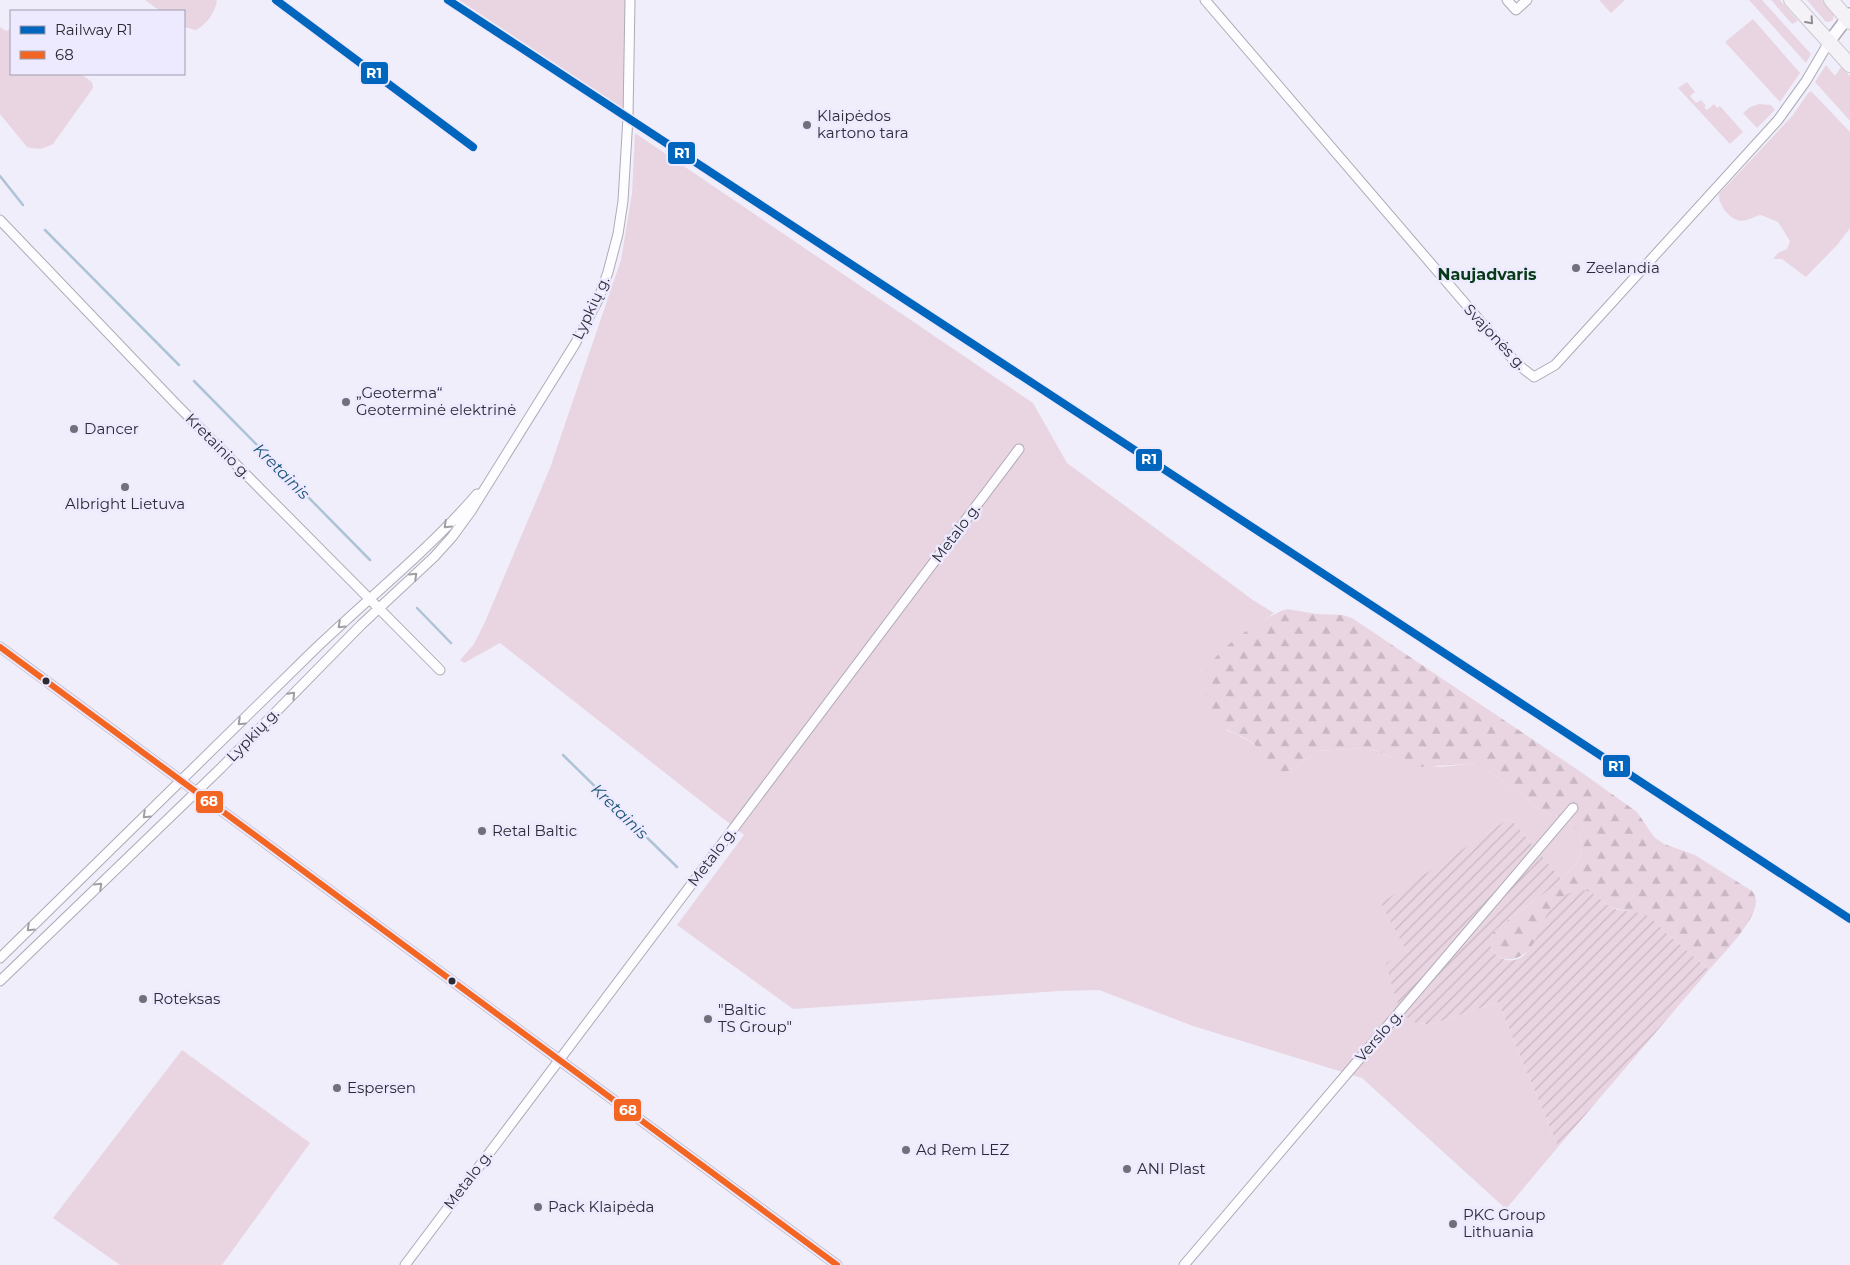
<svg xmlns="http://www.w3.org/2000/svg" width="1850" height="1265" viewBox="0 0 1850 1265" font-family="Montserrat,sans-serif">
  <style>
    .green { fill: #e9d5e2 }
    .forest { fill: url(#forest-firs) }
    .garden { fill: url(#garden-furrows) }
    .lines { fill: none; stroke-linecap: round; stroke-linejoin: round }
    .stream { stroke: #adc3d6; stroke-width: 2.5 }
    .minor-casing { stroke: #adabb5; stroke-width: 11 }
    .tertiary-casing { stroke: #adabb5; stroke-width: 14 }
    .primary-casing { stroke: #cbcad1; stroke-width: 16 }
    .minor { stroke: #fdfcfe; stroke-width: 9 }
    .tertiary { stroke: #fdfcfe; stroke-width: 11 }
    .primary { stroke: #f4f1f7; stroke-width: 14 }
    .rail { stroke: #cecdd0; stroke-width: 2.5; stroke-dasharray: 8 4; stroke-linecap: butt }
    .bus-1-casing { stroke: #ede9ff; stroke-width: 10 }
    .bus-1 { stroke: #f26522; stroke-width: 6 }
    .rail-1-casing { stroke: #ede9ff; stroke-width: 11 }
    .rail-1 { stroke: #0065bd; stroke-width: 8 }
    .oneway { stroke: #908e95 }
    .oneway2 { stroke: #9f9ea3 }
    .poi-dot { fill: #716f79; stroke: #ede9ff; stroke-width: 2 }
    .bus-dot { fill: #2c2b33; stroke: #ede9ff; stroke-width: 2 }
    .labels { text-anchor: middle; stroke-width: 5; stroke-linejoin: round; paint-order: stroke }
    .poi-label { font-size: 15px; fill: #2c2b33; stroke: #ede9ff; text-anchor: start }
    .street-label { font-size: 15px; fill: #2c2b33; stroke: #ede9ff }
    .neighbourhood-label { font-size: 16px; font-weight: bold; fill: #073a17; stroke: #ede9ff }
    .water-label { font-size: 16px; font-style: italic; fill: #1a5574; stroke: #ede9ff }
    .line-badge { stroke: #ede9ff; stroke-width: 2 }
    .badge-label { font-size: 14px; text-anchor: middle; font-weight: bold; fill: #fff }
  </style>
  <defs>
    <pattern id="forest-firs" width="22" height="20" patternUnits="userSpaceOnUse" patternTransform="scale(1.25)"><rect width="22" height="20" fill="#e9d5e2"/><path d="M5 1l3.5 6h-7zM16 11l3.5 6h-7z" fill="#c8b7c2"/></pattern>
    <pattern id="garden-furrows" width="10" height="10" patternUnits="userSpaceOnUse" patternTransform="scale(1.25)"><rect width="10" height="10" fill="#e9d5e2"/><path d="M-1 1l2-2M0 10L10 0M9 11l2-2" fill="none" stroke="#c8b7c2"/></pattern>
  </defs>
  <rect width="100%" height="100%" fill="#f0eefa"/>
  <path class="green" d="M145 0H217C215 13 207 24 196 30L184 27V11H160Z
    M459 0H626L627 111Z
    M1599 0H1625L1611 13Z
    M1749 0H1762L1811 54 1806 63Z
    M1771 0H1780L1798 21 1792 24Z
    M1807 0H1822L1834 13 1833 20 1829 22 1825 21Z
    M1753 19 1800 73 1780 102 1725 42Z
    M0 27 6 31 11 29V74H81L92 82 93 88 53 144C44 149 37 150 27 147L0 114Z
    M1826 65 1835 76 1841 67 1850 76V121L1815 82Z
    M1687 82 1695 92 1690 96 1696 103 1701 100 1706 106 1704 107 1707 110 1714 104 1717 108 1720 106 1743 132 1730 144 1678 88Z
    M1811 91 1850 132V228L1838 244 1806 277 1782 259H1773L1778 253 1787 249 1790 241 1778 222 1761 215C1755 216 1747 221 1741 221 1730 220 1718 205 1719 194L1793 115 1808 93Z
    M1759 104 1771 105 1775 110 1757 128 1743 113 1750 107Z
    M635 133 1033 403 1067 463 1253 600 1274 613 1229 645 1212 662 1226 730C1239 736 1251 740 1260 750 1267 757 1271 765 1278 771H1289L1318 751 1350 749 1365 748 1380 752 1400 762 1440 767 1468 764 1480 765 1528 799 1538 809 1550 814 1561 817 1572 824 1579 835 1582 847 1579 860 1562 880 1510 818 1382 903 1407 952 1405 1015C1413 1023 1420 1024 1432 1024L1498 1002 1558 1147 1506 1209 1362 1078 1193 1026 1099 990 1059 991 793 1009 677 925 744 835 500 643 464 663 460 660 474 644 485 622 550 468 621 260 632 193Z
    M182 1050 310 1143 222 1265H120L53 1218Z"/>
  <path class="forest" d="M1287 609 1317 614 1343 615 1352 618 1581 772 1637 812 1654 837 1664 844 1695 855 1752 891C1754 894 1756 897 1756 902 1755 922 1722 955 1709 970L1647 916 1610 907 1602 901 1548 913C1544 922 1541 933 1535 942 1512 977 1477 951 1495 930L1562 880 1579 860 1582 847 1579 835 1572 824 1561 817 1550 814 1538 809 1528 799 1480 765 1468 764 1418 767 1400 762 1380 752 1365 748 1350 749 1318 751 1289 771 1279 772C1267 763 1262 749 1250 741 1240 734 1228 733 1220 724 1211 713 1201 689 1205 674 1212 651 1265 616 1287 609Z"/>
  <path class="garden" d="M1510 818 1562 880 1495 930C1487 940 1489 952 1501 958 1528 971 1539 930 1547 914 1553 903 1567 891 1580 890 1593 889 1599 900 1609 906 1620 913 1634 910 1646 915 1652 918 1658 925 1663 930 1678 943 1694 957 1709 970L1558 1147 1498 1002 1432 1024C1425 1024 1418 1024 1412 1021 1396 1013 1391 979 1386 963L1407 952 1381 903Z"/>
  <g class="lines">
    <path class="stream" d="M0 176 23 205
      M45 230 179 365
      M194 381 370 560
      M417 608 451 643
      M563 755 677 867"/>
    <g class="minor-casing">
      <path id="minor" d="M1205 0 1517 364 1534 377 1555 365 1778 120 1806 81 1829 42
        M1507 0 1516 10 1527 0
        M0 220 176 404 440 670
        M0 647 837 1265
        M0 958C105 856 208 753 313 651 367 599 428 551 477 494
        M0 981 221 768 361 625 434 557 452 537 471 511 575 344 598 300 608 272 618 234 623 201 628 117 630 0
        M405 1265 1019 449
        M1184 1265 1573 808"/>
    </g>
    <g class="tertiary-casing">
      <path id="tertiary" d="M1829 42 1850 14"/>
    </g>
    <g class="primary-casing">
      <path id="primary" d="M1791 0 1850 65
        M1831 0 1850 22"/>
    </g>
    <use href="#minor" class="minor"/>
    <use href="#tertiary" class="tertiary"/>
    <use href="#primary" class="primary"/>
    <path class="rail" d="M276 0 283 6
      M378 76 473 147"/>
    <g class="bus-1-casing">
      <path id="bus-1" d="M0 647 837 1265"/>
    </g>
    <use href="#bus-1" class="bus-1"/>
    <g class="rail-1-casing">
      <path id="rail-1" d="M276 0 473 147
        M448 0 1850 919"/>
    </g>
    <use href="#rail-1" class="rail-1"/>
  </g>
  <defs><path id="oneway-chevron" d="M-2-3.5L2.5 0L-2 3.5" fill="none" stroke-width="1.6" stroke-linecap="round" stroke-linejoin="round" transform="scale(1.25)"/></defs>
  <use class="oneway" href="#oneway-chevron" transform="translate(1810 21) rotate(48)"/>
  <g class="oneway2">
    <use href="#oneway-chevron" transform="translate(447 525) rotate(136)"/>
    <use href="#oneway-chevron" transform="translate(414 576) rotate(-44)"/>
    <use href="#oneway-chevron" transform="translate(341 625) rotate(136)"/>
    <use href="#oneway-chevron" transform="translate(292 695) rotate(-46)"/>
    <use href="#oneway-chevron" transform="translate(241 722) rotate(136)"/>
    <use href="#oneway-chevron" transform="translate(146 815) rotate(136)"/>
    <use href="#oneway-chevron" transform="translate(99 886) rotate(-44)"/>
    <use href="#oneway-chevron" transform="translate(30 928) rotate(136)"/>
  </g>
  <g class="poi-dot">
    <circle cx="807" cy="125" r="5"/>
    <circle cx="1576" cy="268" r="5"/>
    <circle cx="346" cy="402" r="5"/>
    <circle cx="74" cy="429" r="5"/>
    <circle cx="125" cy="487" r="5"/>
    <circle cx="482" cy="831" r="5"/>
    <circle cx="143" cy="999" r="5"/>
    <circle cx="708" cy="1019" r="5"/>
    <circle cx="337" cy="1088" r="5"/>
    <circle cx="906" cy="1150" r="5"/>
    <circle cx="1127" cy="1169" r="5"/>
    <circle cx="538" cy="1207" r="5"/>
    <circle cx="1453" cy="1224" r="5"/>
  </g>
  <g class="bus-dot">
    <circle cx="46" cy="681" r="4.5"/>
    <circle cx="452" cy="981" r="4.5"/>
  </g>
  <g class="labels">
    <g class="poi-label">
      <text x="817" y="121">Klaipėdos<tspan x="817" dy="17">kartono tara</tspan></text>
      <text x="1586" y="273">Zeelandia</text>
      <text x="356" y="398">„Geoterma“<tspan x="356" dy="17">Geoterminė elektrinė</tspan></text>
      <text x="84" y="434">Dancer</text>
      <text x="125" y="509" text-anchor="middle">Albright Lietuva</text>
      <text x="492" y="836">Retal Baltic</text>
      <text x="153" y="1004">Roteksas</text>
      <text x="718" y="1015">"Baltic<tspan x="718" dy="17">TS Group"</tspan></text>
      <text x="347" y="1093">Espersen</text>
      <text x="916" y="1155">Ad Rem LEZ</text>
      <text x="1137" y="1174">ANI Plast</text>
      <text x="548" y="1212">Pack Klaipėda</text>
      <text x="1463" y="1220">PKC Group<tspan x="1463" dy="17">Lithuania</tspan></text>
    </g>
    <g class="street-label">
      <text transform="translate(591 308) rotate(-65)" y="5">Lypkių g.</text>
      <text transform="translate(1495 337) rotate(47)" y="5">Svajonės g.</text>
      <text transform="translate(218 446) rotate(45)" y="5">Kretainio g.</text>
      <text transform="translate(956 533) rotate(-53)" y="5">Metalo g.</text>
      <text transform="translate(253 735) rotate(-46)" y="5">Lypkių g.</text>
      <text transform="translate(712 857) rotate(-53)" y="5">Metalo g.</text>
      <text transform="translate(1379 1036) rotate(-49)" y="5">Verslo g.</text>
      <text transform="translate(468 1180) rotate(-53)" y="5">Metalo g.</text>
    </g>
    <g class="neighbourhood-label">
      <text x="1487" y="280">Naujadvaris</text>
    </g>
    <g class="water-label">
      <text transform="translate(282 471) rotate(45)" y="6">Kretainis</text>
      <text transform="translate(620 811) rotate(44)" y="6">Kretainis</text>
    </g>
  </g>
  <g class="line-badge">
    <rect x="360" y="61" width="29" height="24" rx="5" fill="#0065bd"/>
    <rect x="667" y="141" width="29" height="24" rx="5" fill="#0065bd"/>
    <rect x="1135" y="448" width="28" height="24" rx="5" fill="#0065bd"/>
    <rect x="1602" y="754" width="29" height="24" rx="5" fill="#0065bd"/>
    <rect x="195" y="790" width="29" height="24" rx="5" fill="#f26522"/>
    <rect x="613" y="1098" width="29" height="24" rx="5" fill="#f26522"/>
  </g>
  <g class="badge-label">
    <text x="374" y="78">R1</text>
    <text x="682" y="158">R1</text>
    <text x="1149" y="464">R1</text>
    <text x="1616" y="771">R1</text>
    <text x="209" y="806">68</text>
    <text x="628" y="1115">68</text>
  </g>
  <rect x="10" y="10" width="175" height="65" fill="#ede9ff" stroke="#a09dad"/>
  <rect x="20" y="26" width="25" height="8" fill="#0065bd" stroke="#a09dad"/>
  <text x="55" y="35" font-size="15" fill="#2c2b33">Railway R1</text>
  <rect x="20" y="51" width="25" height="8" fill="#f26522" stroke="#a09dad"/>
  <text x="55" y="60" font-size="15" fill="#2c2b33">68</text>
</svg>
